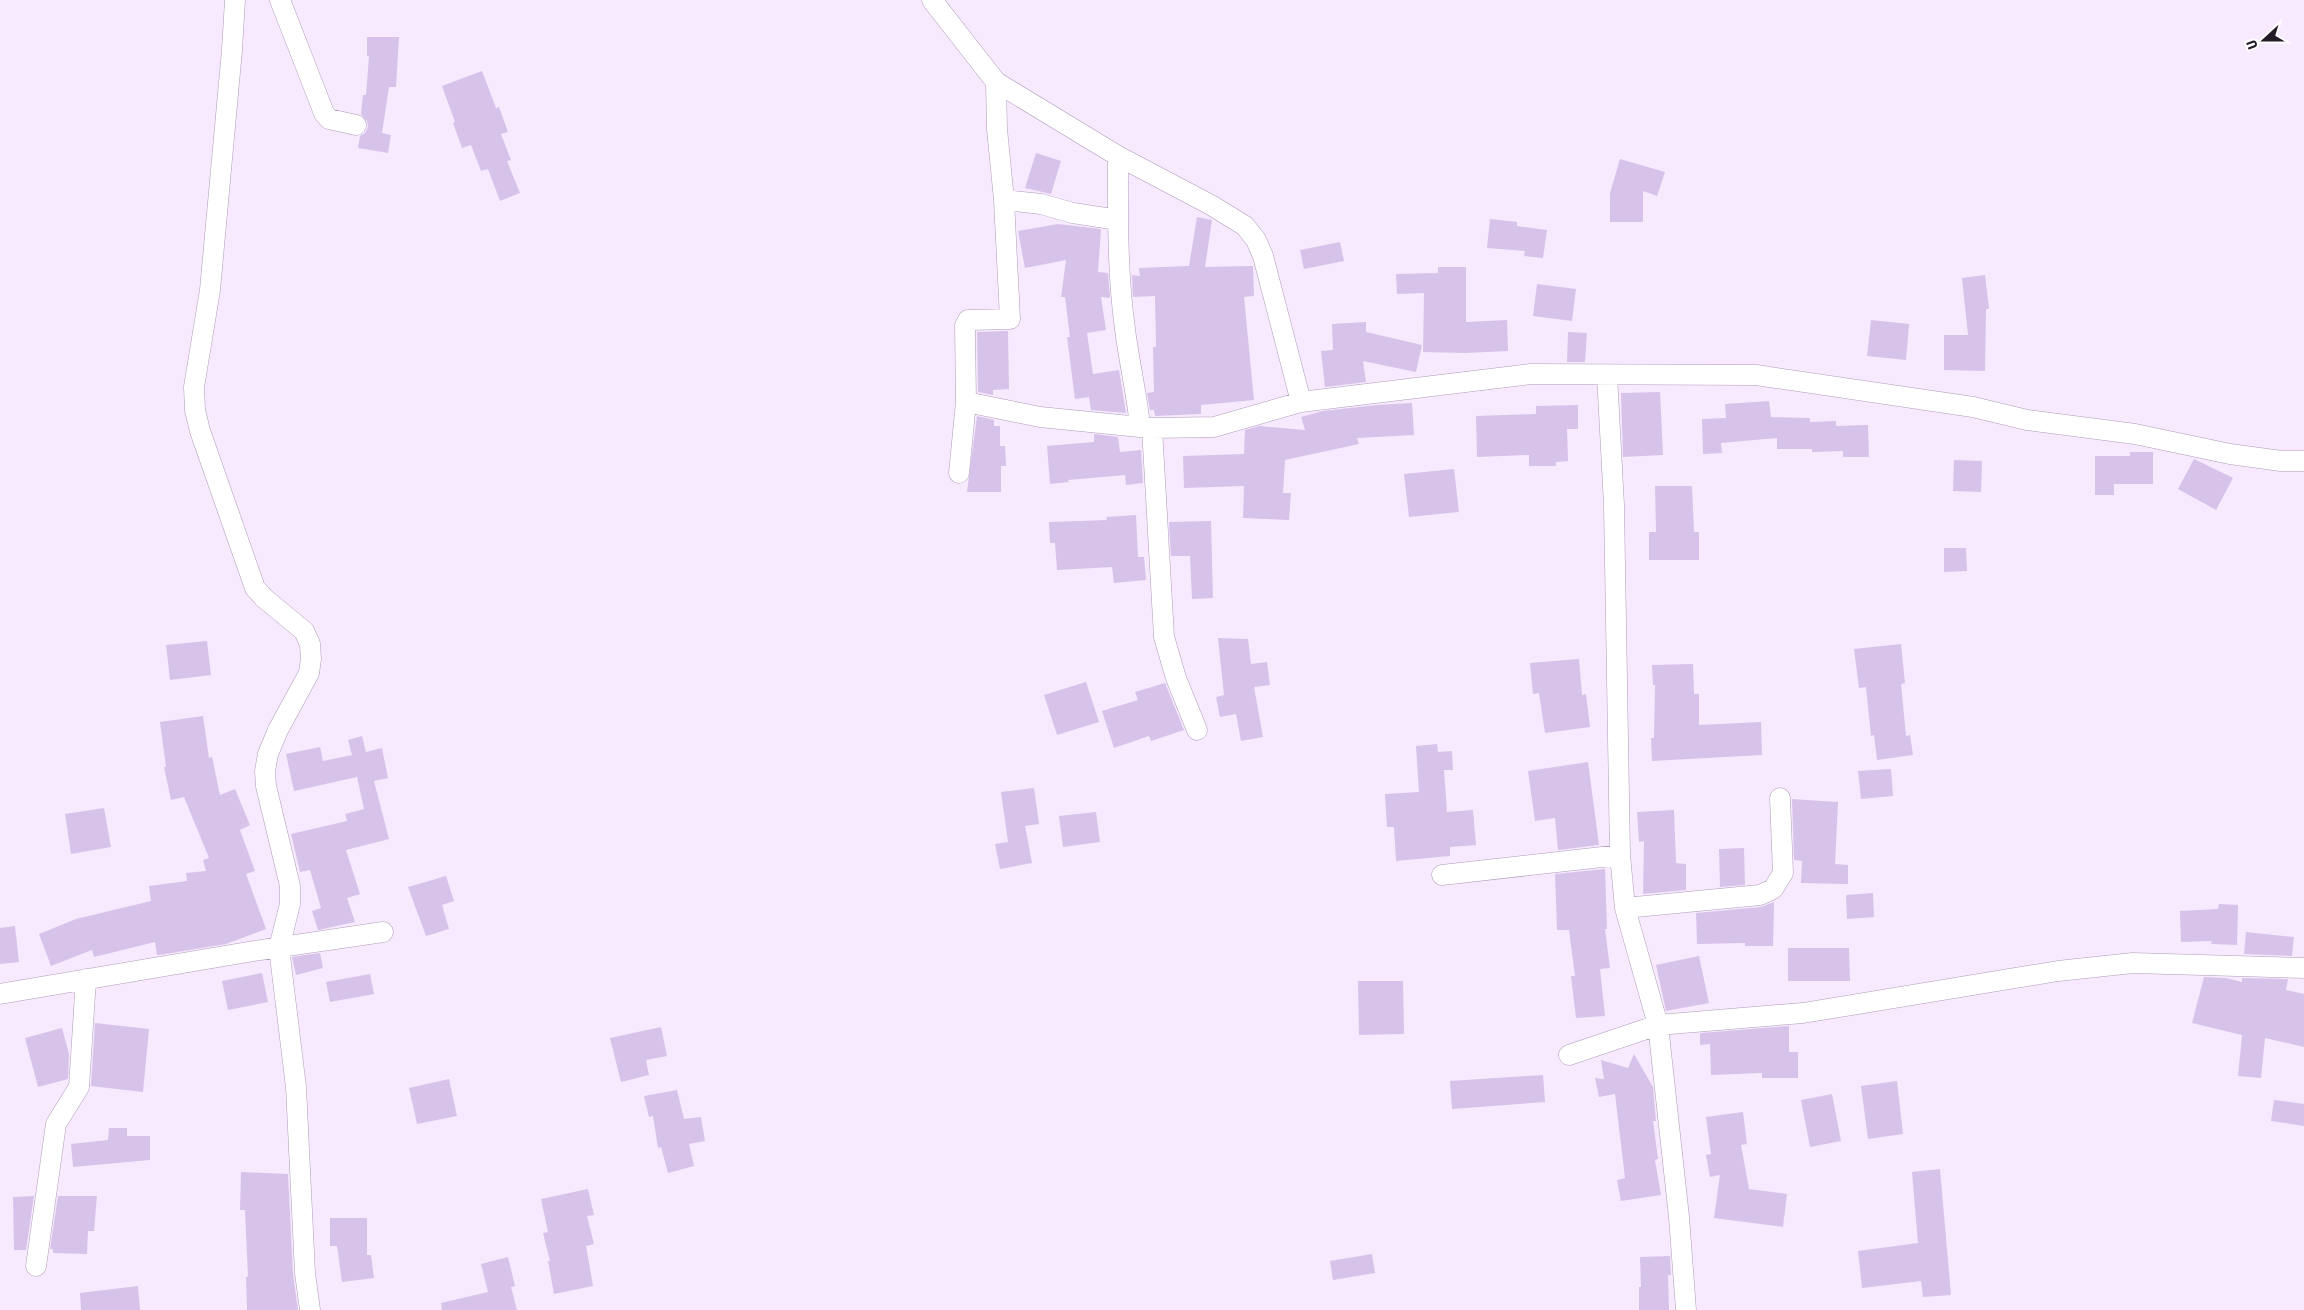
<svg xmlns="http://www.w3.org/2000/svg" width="2304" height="1310" viewBox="0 0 2304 1310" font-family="'Asap Condensed',sans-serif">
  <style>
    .building { fill: #d7c2ea }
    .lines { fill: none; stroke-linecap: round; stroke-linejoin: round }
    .street-casing { stroke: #ae9bba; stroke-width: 21 }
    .street { stroke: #fff; stroke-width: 20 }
  </style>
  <rect width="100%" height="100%" fill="#f7eafe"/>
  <path class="building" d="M367 37H399L396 87H389L382 133 391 135 388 153 358 148 360 136 365 133 368 127 367 121 361 114 363 95H366L369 56H367Z
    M482 71 496 108 499 107 508 132 501 134 511 160 507 161 520 193 500 201 488 169 481 171 471 145 462 148 453 123 455 122 442 86Z
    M1036 153 1061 161 1051 194 1025 188Z
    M1620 159 1665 172 1657 196 1643 191V222H1610V193Z
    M1197 217 1212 220 1205 267 1253 266 1254 296 1244 297 1254 400 1201 405V414L1155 416 1154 410H1150L1147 393 1154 392 1153 347H1156L1155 296 1133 297 1132 275 1140 276 1139 268 1189 266Z
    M1490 219 1517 222V226L1547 230 1543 258 1524 256 1525 251 1487 248Z
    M1058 224 1101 229 1098 272 1108 273 1110 298 1101 297 1106 330 1087 333 1093 374 1119 370 1126 413 1091 410 1089 397 1075 399 1067 337H1070L1065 297H1061L1066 260 1025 268 1018 231Z
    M1340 242 1344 261 1304 269 1300 250Z
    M1438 267H1466V322L1507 320 1508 351 1465 353 1423 352 1424 293 1397 294 1396 274 1438 273Z
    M1985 275 1989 309H1986L1985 371 1944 370V335H1968L1962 278Z
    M1537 284 1576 289 1572 321 1533 316Z
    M1871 320 1909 324 1906 360 1867 356Z
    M1366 322V332L1422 345 1416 372 1363 361 1366 382 1325 387 1321 351 1333 350 1332 324Z
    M1008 331 1009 389 993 390V395L978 392 977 332Z
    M1568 332 1587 333 1585 362H1567Z
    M1660 392 1663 455 1623 457 1621 393Z
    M1769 401 1771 417 1810 418V422L1836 421V426L1868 425 1869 457H1843V451L1812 452V449H1777V438L1721 443 1722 453 1703 454 1702 419 1726 418 1725 404Z
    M1412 403 1414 435 1357 438 1359 444 1285 460 1283 493H1291L1289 520 1243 518 1244 486 1184 488 1183 456 1244 454 1245 430 1259 426 1305 430 1301 417 1323 411 1377 405Z
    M1578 405V429H1567L1568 461 1556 462V466H1529V455L1477 457 1476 416 1536 414V406Z
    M977 416 994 420V426H1000V446H1005L1006 466H1001V492H967Z
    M1094 434 1118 437 1120 452 1141 450 1143 483 1126 485 1125 475 1068 480 1069 482 1050 484 1047 446 1094 442Z
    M2130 452H2153V484H2114V495H2095V456H2130Z
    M2194 459 2233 478 2216 510 2178 489Z
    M1954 460 1982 461 1981 492 1953 491Z
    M1454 469 1459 512 1409 517 1404 474Z
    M1655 486H1692L1694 532H1699V560H1649V532H1656Z
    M1136 515 1138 557H1144L1146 580 1114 583 1112 567 1057 570 1055 543H1050L1049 522 1107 520 1106 517Z
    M1211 521 1213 598 1192 599 1190 556H1171L1169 522Z
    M1944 548H1966L1967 571 1944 572Z
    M1218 638 1248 639 1251 664 1267 662 1270 685 1254 687 1263 737 1241 741 1236 714 1220 717 1216 697 1224 695Z
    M207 641 211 675 170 680 166 645Z
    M1901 644 1905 683 1901 684 1906 736 1910 735 1913 755 1877 760 1874 735 1871 736 1866 687 1859 688 1854 649Z
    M1579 659 1582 695 1586 694 1590 727 1545 733 1539 693 1533 694 1530 663Z
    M1693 664 1694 694H1699V725L1761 722 1762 755 1652 761 1651 738H1654L1655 685H1653L1652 665Z
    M1086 682 1099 722 1057 735 1044 695Z
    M1165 683 1184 730 1151 741 1149 736 1114 748 1102 711 1138 700 1135 692Z
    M203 716 209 758 212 757 220 795 235 789 250 825 240 830 255 871 246 874 266 929 226 944 159 955H157L155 942 94 957 92 950 51 966 39 934 76 919 151 901 149 886 187 881 186 873 206 871 203 860 209 858 184 797 171 800 164 767H166L160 722Z
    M362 736 366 752 382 748 388 778 374 781 389 839 346 850 360 894 347 898 355 922 318 930 312 911 321 908 310 870 300 872 291 834 347 821 345 814 364 809 357 777 294 791 286 754 320 747 323 761 352 755 348 740Z
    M1437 744 1438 752 1452 751 1453 770H1444L1447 812 1473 810 1476 845 1450 847V856L1396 861 1394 827H1387L1385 794 1419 792 1416 746Z
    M1588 762 1599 845 1558 850 1555 818 1535 821 1528 771Z
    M1891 769 1893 796 1861 799 1858 771Z
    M1034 788 1039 824 1025 826 1032 863 1000 869 995 844 1008 842 1001 792Z
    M1792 799 1838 802 1835 864 1848 865V884L1801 883 1802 861 1794 860Z
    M104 808 111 847 71 854 65 814Z
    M1674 810 1676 863 1686 864V890L1643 894 1644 841 1639 842 1637 812Z
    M1096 812 1100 842 1063 847 1059 816Z
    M1744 848 1745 885 1720 887 1719 849Z
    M1605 869 1607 929H1605L1610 968 1600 969 1605 1016 1576 1018 1571 976H1575L1569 930H1557L1555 874Z
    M446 876 454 901 442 905 449 929 426 936 408 887Z
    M1873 893 1874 917 1847 919 1846 895Z
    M1774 902 1773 946H1745V943L1697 944 1696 913 1761 907Z
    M2219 904 2238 905 2237 945 2211 944 2212 941 2181 942 2180 911 2218 909Z
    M15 926 19 962 0 964V928Z
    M2246 932 2294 937 2292 956 2244 954Z
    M1788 948H1849L1850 981H1788Z
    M320 953 323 968 296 975 292 957Z
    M1699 956 1709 1003 1666 1011 1656 965Z
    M262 973 268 1002 228 1010 222 981Z
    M370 974 374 994 330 1002 326 982Z
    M2204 977 2226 978 2242 982V978L2288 979 2286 990 2304 994V1047L2265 1038 2261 1078 2238 1076 2242 1035 2192 1023Z
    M1358 981H1403L1404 1034 1359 1035Z
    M95 1023 149 1029 143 1092 91 1086Z
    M1789 1026V1052H1798V1078H1762V1073L1711 1075 1710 1044 1700 1045V1033Z
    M661 1027 667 1056 646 1060 649 1075 621 1082 610 1038Z
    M62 1028 69 1054 68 1079 38 1087 25 1038Z
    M1634 1054 1653 1087 1656 1121H1653L1658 1159 1655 1160 1661 1195 1621 1201 1617 1180 1625 1178 1615 1094 1599 1097 1595 1078 1604 1079 1601 1060 1628 1068Z
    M1543 1075 1545 1102 1452 1109 1450 1081Z
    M449 1079 457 1116 417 1124 409 1088Z
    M1897 1081 1903 1134 1868 1139 1861 1086Z
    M677 1090 684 1119 701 1117 705 1141 689 1144 694 1166 668 1173 661 1147 658 1148 653 1116 649 1117 644 1096Z
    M1832 1094 1841 1141 1810 1147 1801 1100Z
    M2274 1100 2304 1104V1126L2271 1121Z
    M1743 1112 1747 1144 1741 1145 1749 1189 1787 1194 1783 1227 1714 1218 1720 1175 1710 1177 1706 1155 1711 1154 1706 1117Z
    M109 1128H127V1136H150V1160L73 1167 71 1144 108 1140Z
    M1940 1169 1951 1295 1923 1297 1921 1281 1862 1288 1858 1251 1918 1243 1912 1172Z
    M241 1172 288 1174 293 1274 298 1310H247L246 1277H248L245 1210H240Z
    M588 1189 594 1215 587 1216 594 1244 586 1246 593 1286 554 1294 548 1261H550L543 1233 548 1232 541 1199Z
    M34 1196 26 1250H14L13 1197Z
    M58 1196H97L94 1231H88L87 1254 53 1253V1249H50Z
    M330 1218H367V1255H371L374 1278 342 1282 337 1246H330Z
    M1372 1254 1375 1273 1333 1280 1330 1261Z
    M1670 1256 1671 1275H1668L1669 1310H1639V1287H1641L1640 1257Z
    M508 1257 515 1286 511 1287 517 1310H442L441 1303 488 1292 481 1264Z
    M138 1286 140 1310H81L80 1293Z"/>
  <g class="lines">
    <g class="street-casing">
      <path id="street" d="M235 0 232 50 210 290 194 387 195 410 200 431 255 588 264 598 304 631 310 644 311 659 309 673 278 730 268 754 265 771 266 786 290 886V904L279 948 296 1087 305 1273 310 1310
        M280 0 324 113 329 119 356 125
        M932 0 996 82 1118 156 1211 205 1245 226 1256 240 1263 256 1301 402
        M1118 156C1118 214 1117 271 1125 329 1129 362 1137 394 1140 427L1152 428 1164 637 1176 678 1197 730
        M1004 200 1041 204 1073 213 1118 220
        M1607 375 1614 505 1620 855 1625 908 1658 1025 1679 1217 1686 1310
        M966 402 1040 417 1140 427
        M1152 428 1214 427 1301 402 1531 374 1756 375 1973 407 2027 420 2135 434 2230 454 2281 461H2304
        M959 473 966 402 965 326 968 320 1010 319 1004 200 997 129 996 82
        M1442 875 1620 855
        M1625 908 1760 895 1773 889 1783 873 1780 798
        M0 994 254 951 383 932
        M1569 1055 1658 1025 1803 1013 2058 971 2133 963 2304 968
        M36 1266 56 1124 79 1087 86 979"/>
    </g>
    <use href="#street" class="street"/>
  </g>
  <g transform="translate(2264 40) rotate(249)" stroke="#ffffff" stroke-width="4" paint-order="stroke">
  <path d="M0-4L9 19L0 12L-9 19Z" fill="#231b27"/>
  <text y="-8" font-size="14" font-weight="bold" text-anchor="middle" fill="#231b27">U</text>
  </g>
</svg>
